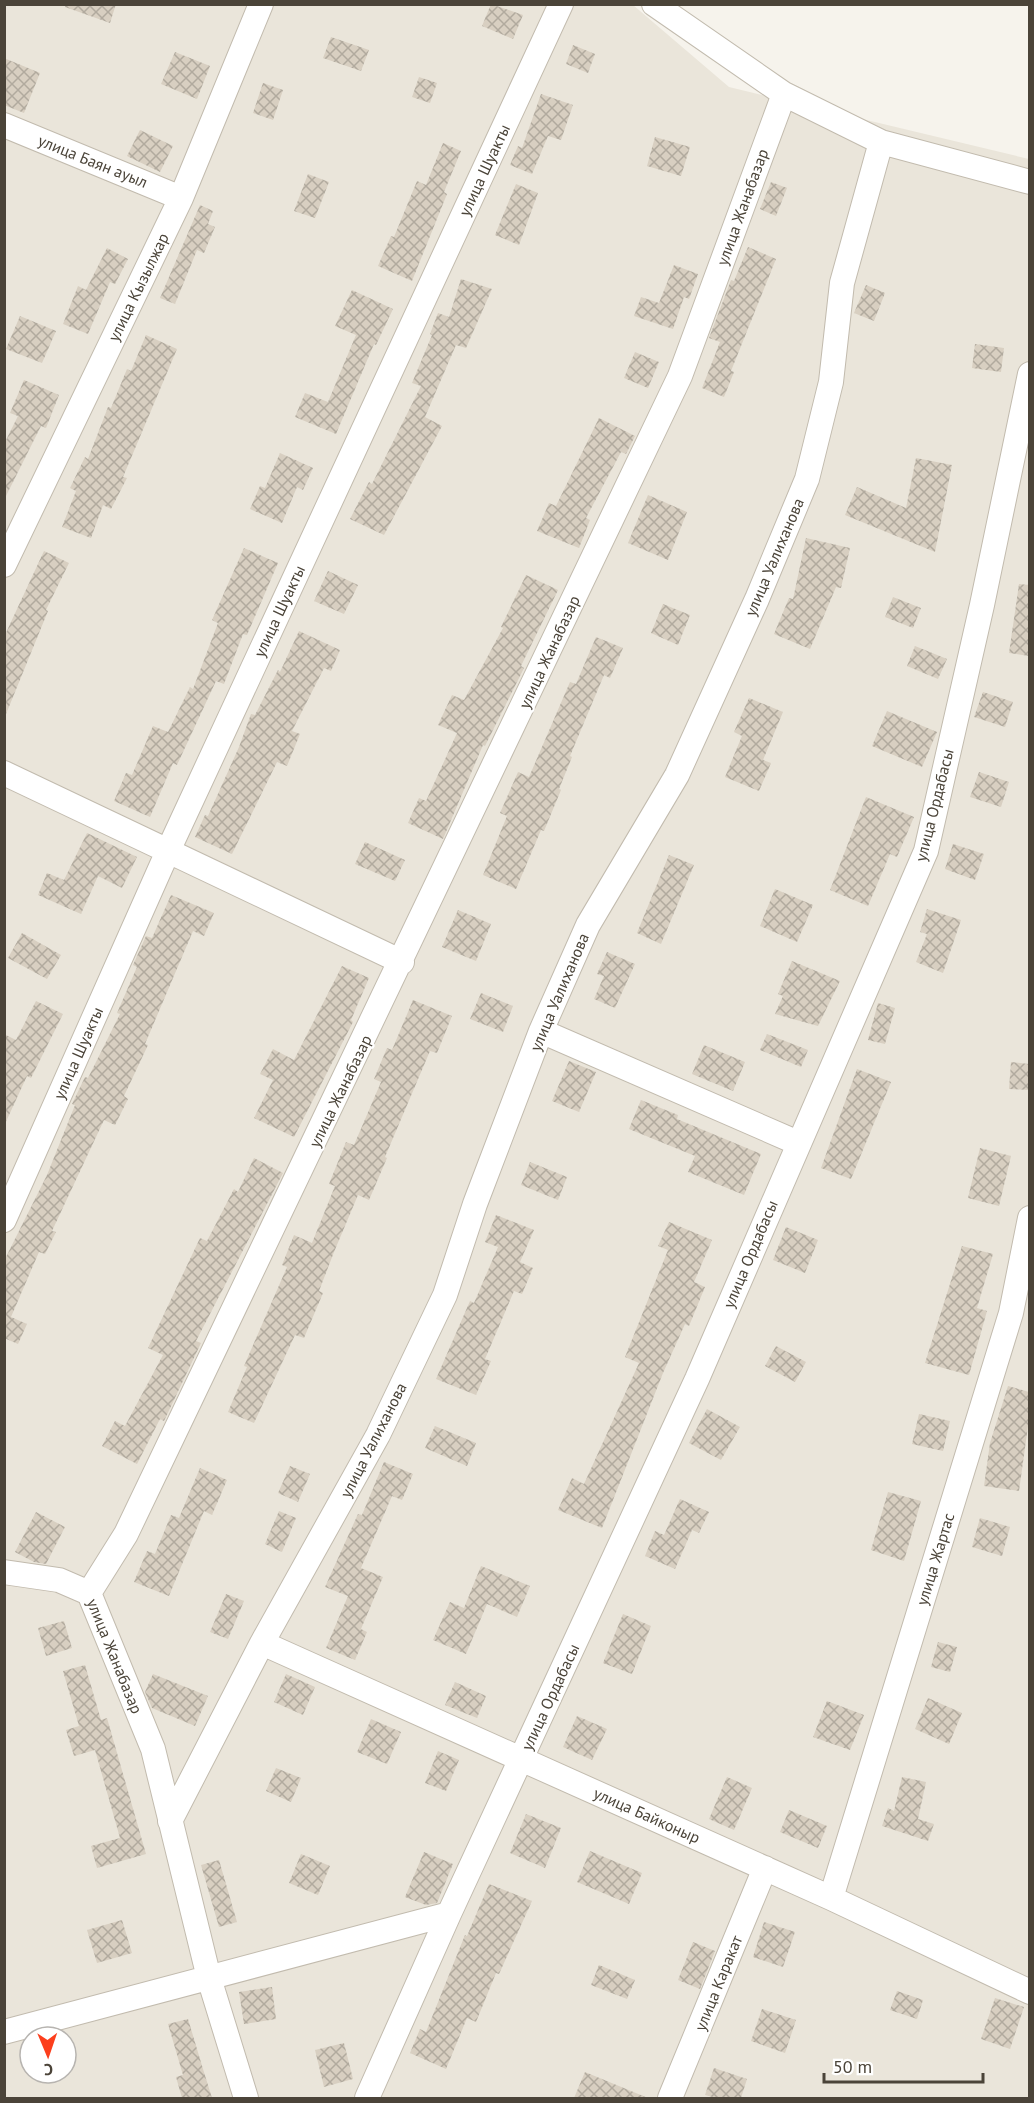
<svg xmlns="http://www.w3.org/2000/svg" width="1034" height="2103" viewBox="0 0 1034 2103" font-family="'PT Sans',sans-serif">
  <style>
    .residential { fill: #eae5da; fill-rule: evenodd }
    .building { fill: url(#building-cross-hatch) }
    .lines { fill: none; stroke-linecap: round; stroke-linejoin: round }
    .minor-casing { stroke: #c2bbae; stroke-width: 26 }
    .minor { stroke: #fff; stroke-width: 24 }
    .labels { text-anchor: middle; stroke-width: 4.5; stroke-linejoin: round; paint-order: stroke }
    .street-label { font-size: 16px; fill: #4b4439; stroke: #fff }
  </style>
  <defs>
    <pattern id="building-cross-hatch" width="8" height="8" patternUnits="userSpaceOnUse" patternTransform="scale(1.5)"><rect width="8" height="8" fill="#d8cfc1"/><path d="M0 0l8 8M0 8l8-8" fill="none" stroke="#b1aa9e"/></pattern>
  </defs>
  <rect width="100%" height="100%" fill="#f6f3ec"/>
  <path class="residential" d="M5 5H633L729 87 1029 159V2098H5ZM30 2037H66V2073H30Z"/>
  <path class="building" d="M66 4H116L110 23 65 7Z
    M491 4 523 15 513 39 482 26Z
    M331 37 369 50 361 71 323 58Z
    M573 45 595 54 588 73 566 64Z
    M175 52 210 66 197 99 161 84Z
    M4 58 40 73 24 113 4 105Z
    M419 77 437 83 430 103 412 97Z
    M263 83 283 90 273 120 253 113Z
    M541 94 573 105 561 140 548 136 532 174 510 165 518 146 522 148Z
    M140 130 173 146 160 172 127 156Z
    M655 137 690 147 681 176 647 166Z
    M443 143 461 151 444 192 447 194 412 281 378 266 391 236 394 237 417 181 426 185Z
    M308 174 329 182 315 218 294 211Z
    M771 182 787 188 776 216 760 209Z
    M516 184 538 193 519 245 495 235Z
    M200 205 213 211 208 224 215 227 204 253 197 250 175 304 160 298Z
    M748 247 776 259 731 371 734 372 724 397 702 388 720 342 709 338 731 280 734 281Z
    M107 248 128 259 115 284 110 282 88 334 63 324 78 286 86 290Z
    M674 265 698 274 689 299 684 297 673 329 634 316 641 297 659 303Z
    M461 279 492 289 466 348 456 345 425 417 442 426 384 535 350 519 369 482 372 484 421 386 412 383 432 335 430 334 438 313 449 317Z
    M866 285 885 293 874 321 854 313Z
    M352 290 393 309 376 345 374 344 336 434 295 417 305 393 328 402 356 335 335 326Z
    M20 316 56 331 42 363 6 349Z
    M146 335 177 349 123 477 127 478 111 509 103 505 91 538 62 527 76 491 70 488 85 457 88 459 108 407 111 408 127 369 131 371Z
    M975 344 1004 348 1001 372 972 368Z
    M635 352 659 362 648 388 624 378Z
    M24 380 59 395 46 428 41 426 4 500V444L18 416 10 413Z
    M599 418 635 436 626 454 621 452 586 518 590 520 579 548 537 531 549 503 556 506Z
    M280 453 313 468 303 490 297 487 282 523 250 509 260 486 265 488Z
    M916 458 952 465 935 552 845 515 857 487 906 508Z
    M648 495 687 512 668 560 628 543Z
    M806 538 850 548 841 588 836 587 810 649 774 634 789 598 793 599Z
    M244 548 278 563 247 635 243 634 224 684 216 681 177 765 173 763 150 817 114 801 126 773 132 775 153 726 168 732 190 687 193 689 218 623 212 620Z
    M44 551 69 563 46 610 48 611 4 719V637Z
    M328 571 358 585 344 614 314 601Z
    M526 575 558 590 521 666 524 668 485 746 483 745 443 839 408 823 419 798 426 801 457 733 438 725 452 695 464 700 503 628 501 627Z
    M1019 584 1029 585V656L1009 653Z
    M893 597 921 608 913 628 885 617Z
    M663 604 690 615 678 645 651 633Z
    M299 631 340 650 331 671 324 668 292 731 300 734 287 766 277 762 232 854 195 837 205 815 208 816 239 747 251 714 255 715 278 670 280 672Z
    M596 637 623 648 610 678 604 675 570 756 572 757 559 789 561 790 544 831 541 830 516 889 483 875 507 816 500 813 518 772 529 777 570 682 576 684Z
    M915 646 947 659 938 679 907 666Z
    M983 692 1013 702 1005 727 974 717Z
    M749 698 783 712 763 760 771 763 759 791 725 777 742 736 734 732Z
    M887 711 937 732 922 767 872 746Z
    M979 772 1009 782 1001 807 970 797Z
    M866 797 914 817 897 857 890 854 868 906 830 890Z
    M87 833 137 857 122 888 98 876 81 914 38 895 47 873 64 880Z
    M365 842 405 860 395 881 355 864Z
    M953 844 984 854 975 880 945 869Z
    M669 855 694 865 661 944 637 933Z
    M775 889 813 905 797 942 760 926Z
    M171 895 214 913 204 936 193 931 145 1044 148 1045 124 1096 128 1099 115 1125 104 1120 52 1231 56 1232 45 1254 39 1252 11 1317 27 1324 18 1344 4 1338V1261L47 1175 75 1105 72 1104 85 1077 88 1078 120 1014 117 1013 137 967 133 965 146 936 152 938Z
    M927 909 961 920 943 973 916 962 927 934 920 932Z
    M458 910 491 924 476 961 442 947Z
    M22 933 61 955 47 979 8 958Z
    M607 952 635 964 615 1008 594 999 604 976 597 974Z
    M792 961 840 981 818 1026 775 1014 783 996 778 994Z
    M342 966 369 978 351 1020 353 1022 294 1137 254 1118 273 1080 260 1074 273 1049 294 1060Z
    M481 993 513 1006 503 1032 470 1019Z
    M413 1000 452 1016 437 1053 430 1051 385 1157 387 1158 369 1200 358 1195 334 1252 319 1291 323 1293 304 1338 295 1335 254 1423 228 1412 247 1367 244 1366 287 1267 282 1265 294 1235 312 1243 335 1186 329 1184 346 1142 354 1145 381 1082 374 1079 387 1048 392 1050Z
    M36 1001 63 1014 31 1078 27 1076 4 1126V1034L16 1040Z
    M878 1003 895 1008 885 1044 868 1040Z
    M767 1034 808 1050 801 1067 760 1050Z
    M704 1045 745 1062 733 1091 692 1074Z
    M569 1061 596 1072 579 1112 552 1101Z
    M1011 1062 1029 1064V1090L1009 1089Z
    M857 1069 891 1082 851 1179 821 1168Z
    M641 1100 678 1115 677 1119 761 1154 744 1195 688 1172 695 1156 629 1129Z
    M980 1148 1011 1156 999 1206 968 1198Z
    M254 1158 283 1173 196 1341 201 1343 164 1421 160 1419 137 1464 102 1446 115 1421 125 1426 163 1355 148 1348 200 1238 207 1241 234 1189 238 1192Z
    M530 1162 567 1177 558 1200 521 1185Z
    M496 1215 534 1230 520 1262 533 1268 522 1294 514 1291 485 1359 491 1361 476 1395 436 1379 470 1301 474 1303 498 1247 485 1242Z
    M669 1222 712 1240 694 1282 705 1287 689 1326 685 1324 663 1373 602 1528 558 1510 572 1478 584 1484 639 1363 625 1357 668 1250 658 1246Z
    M786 1227 818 1240 805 1273 773 1260Z
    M962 1246 993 1254 977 1308 987 1311 969 1375 925 1363Z
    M776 1346 806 1362 795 1382 765 1366Z
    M1008 1386 1029 1392V1419L1019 1491 984 1486 990 1443Z
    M707 1409 740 1427 721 1460 689 1443Z
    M919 1414 950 1421 943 1451 912 1444Z
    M435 1426 476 1443 467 1466 425 1448Z
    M384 1462 413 1474 402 1500 392 1496 361 1568 383 1577 361 1629 367 1632 355 1660 326 1648 348 1596 325 1587 358 1514 362 1515Z
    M290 1466 310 1474 298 1502 278 1493Z
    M200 1468 227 1480 212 1515 204 1511 169 1596 134 1582 147 1551 155 1554 171 1515 179 1518Z
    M888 1492 921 1501 904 1561 871 1550Z
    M680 1499 709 1512 699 1533 692 1530 675 1569 645 1556 655 1531 664 1535Z
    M279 1511 296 1518 282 1552 265 1544Z
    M36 1512 65 1527 46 1564 34 1562 15 1552Z
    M980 1518 1010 1527 1002 1556 972 1547Z
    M481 1566 530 1586 517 1617 487 1604 466 1654 433 1640 450 1602 464 1608Z
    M226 1594 244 1601 228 1639 210 1632Z
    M623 1614 651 1626 632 1674 603 1663Z
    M64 1621 72 1648 46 1656 38 1628Z
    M938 1642 957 1647 950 1672 931 1667Z
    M85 1665 101 1720 107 1718 146 1854 97 1868 91 1846 120 1838 95 1750 74 1756 66 1730 79 1726 63 1671Z
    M153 1674 208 1696 195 1726 152 1708 145 1692Z
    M286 1674 315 1687 303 1715 274 1702Z
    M455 1682 486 1696 477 1718 445 1705Z
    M928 1698 962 1713 949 1744 915 1729Z
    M827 1701 864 1715 850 1750 813 1737Z
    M577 1716 607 1729 592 1760 563 1747Z
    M371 1719 401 1732 387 1764 357 1752Z
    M438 1751 459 1760 446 1791 425 1783Z
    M276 1768 301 1778 291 1802 266 1791Z
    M727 1777 752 1788 734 1830 709 1819Z
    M902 1777 926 1782 918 1819 934 1824 928 1841 882 1826 888 1808 894 1811Z
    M789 1810 827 1826 818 1848 780 1832Z
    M526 1814 561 1828 545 1868 510 1853Z
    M590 1851 642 1873 629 1904 577 1882Z
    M424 1852 453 1864 437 1903 426 1905 405 1897Z
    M301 1854 330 1866 318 1895 289 1883Z
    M219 1860 237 1922 219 1927 201 1865Z
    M489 1884 532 1901 499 1974 496 1973 476 2022 467 2018 446 2069 410 2053 420 2029 426 2032 465 1935 467 1936Z
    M122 1920 132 1953 97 1963 87 1930Z
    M764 1922 795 1932 783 1967 753 1957Z
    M693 1942 715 1951 700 1989 678 1980Z
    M599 1965 635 1980 627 1999 591 1985Z
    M272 1987 276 2019 244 2024 239 1992Z
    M897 1991 923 2000 917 2019 890 2010Z
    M995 1998 1024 2007 1010 2049 981 2039Z
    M762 2009 796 2020 785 2053 751 2041Z
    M188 2019 203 2069 212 2098H182L176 2077 183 2075 168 2024Z
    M344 2043 353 2079 324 2087 315 2050Z
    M714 2068 747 2079 741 2098H716L705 2095Z
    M585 2072 648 2098H574Z"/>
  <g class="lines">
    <g class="minor-casing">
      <path id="minor" d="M654 4 784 94 881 142 1030 182
        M4 125 181 198
        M4 565 181 198 261 4
        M4 773 402 962
        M541 1031 798 1143
        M4 1220 168 851 561 4
        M4 1572 59 1580 89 1593
        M262 1643 831 1898 1030 1992
        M170 1821 262 1643 378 1435 445 1295 475 1204 541 1031 588 925 677 775 757 599 807 479 831 382 842 283 881 142
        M831 1898 1011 1313 1030 1218
        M4 2032 449 1914
        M246 2098 209 1978 153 1749 89 1593 126 1534 680 376 784 94
        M367 2098 449 1914 697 1379 926 851 982 605 1030 374
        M670 2098 765 1868"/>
    </g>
    <use href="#minor" class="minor"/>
  </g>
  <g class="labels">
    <g class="street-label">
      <text transform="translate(93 161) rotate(22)" y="6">улица Баян ауыл</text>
      <text transform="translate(484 170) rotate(-65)" y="6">улица Шуакты</text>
      <text transform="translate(742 207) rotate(-70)" y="6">улица Жанабазар</text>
      <text transform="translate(138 287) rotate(-64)" y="6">улица Кызылжар</text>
      <text transform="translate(774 557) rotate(-67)" y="6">улица Уалиханова</text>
      <text transform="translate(279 611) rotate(-65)" y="6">улица Шуакты</text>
      <text transform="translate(549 652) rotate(-65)" y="6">улица Жанабазар</text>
      <text transform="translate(934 805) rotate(-76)" y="6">улица Ордабасы</text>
      <text transform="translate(559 992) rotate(-67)" y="6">улица Уалиханова</text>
      <text transform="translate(78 1053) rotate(-66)" y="6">улица Шуакты</text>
      <text transform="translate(340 1091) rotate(-64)" y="6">улица Жанабазар</text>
      <text transform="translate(750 1254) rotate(-67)" y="6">улица Ордабасы</text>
      <text transform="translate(373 1440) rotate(-63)" y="6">улица Уалиханова</text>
      <text transform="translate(935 1559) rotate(-73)" y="6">улица Жартас</text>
      <text transform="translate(115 1656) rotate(68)" y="6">улица Жанабазар</text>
      <text transform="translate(550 1697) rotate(-65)" y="6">улица Ордабасы</text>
      <text transform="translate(647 1815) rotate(24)" y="6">улица Байконыр</text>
      <text transform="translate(718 1983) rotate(-68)" y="6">улица Каракат</text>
    </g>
  </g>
  <rect width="1034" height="2103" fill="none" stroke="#4b4439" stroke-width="12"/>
  <g transform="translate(48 2055) rotate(178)"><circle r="28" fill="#ffffff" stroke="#b7b4b0" stroke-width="1.5"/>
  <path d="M0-4.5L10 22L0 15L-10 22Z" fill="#fc3f1d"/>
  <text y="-9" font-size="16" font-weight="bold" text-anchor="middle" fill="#4b4439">С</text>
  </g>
  <path d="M824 2073v9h159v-9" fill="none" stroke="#4b4439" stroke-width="3"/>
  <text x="833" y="2073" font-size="18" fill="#4b4439" stroke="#ffffff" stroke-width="4.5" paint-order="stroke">50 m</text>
</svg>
